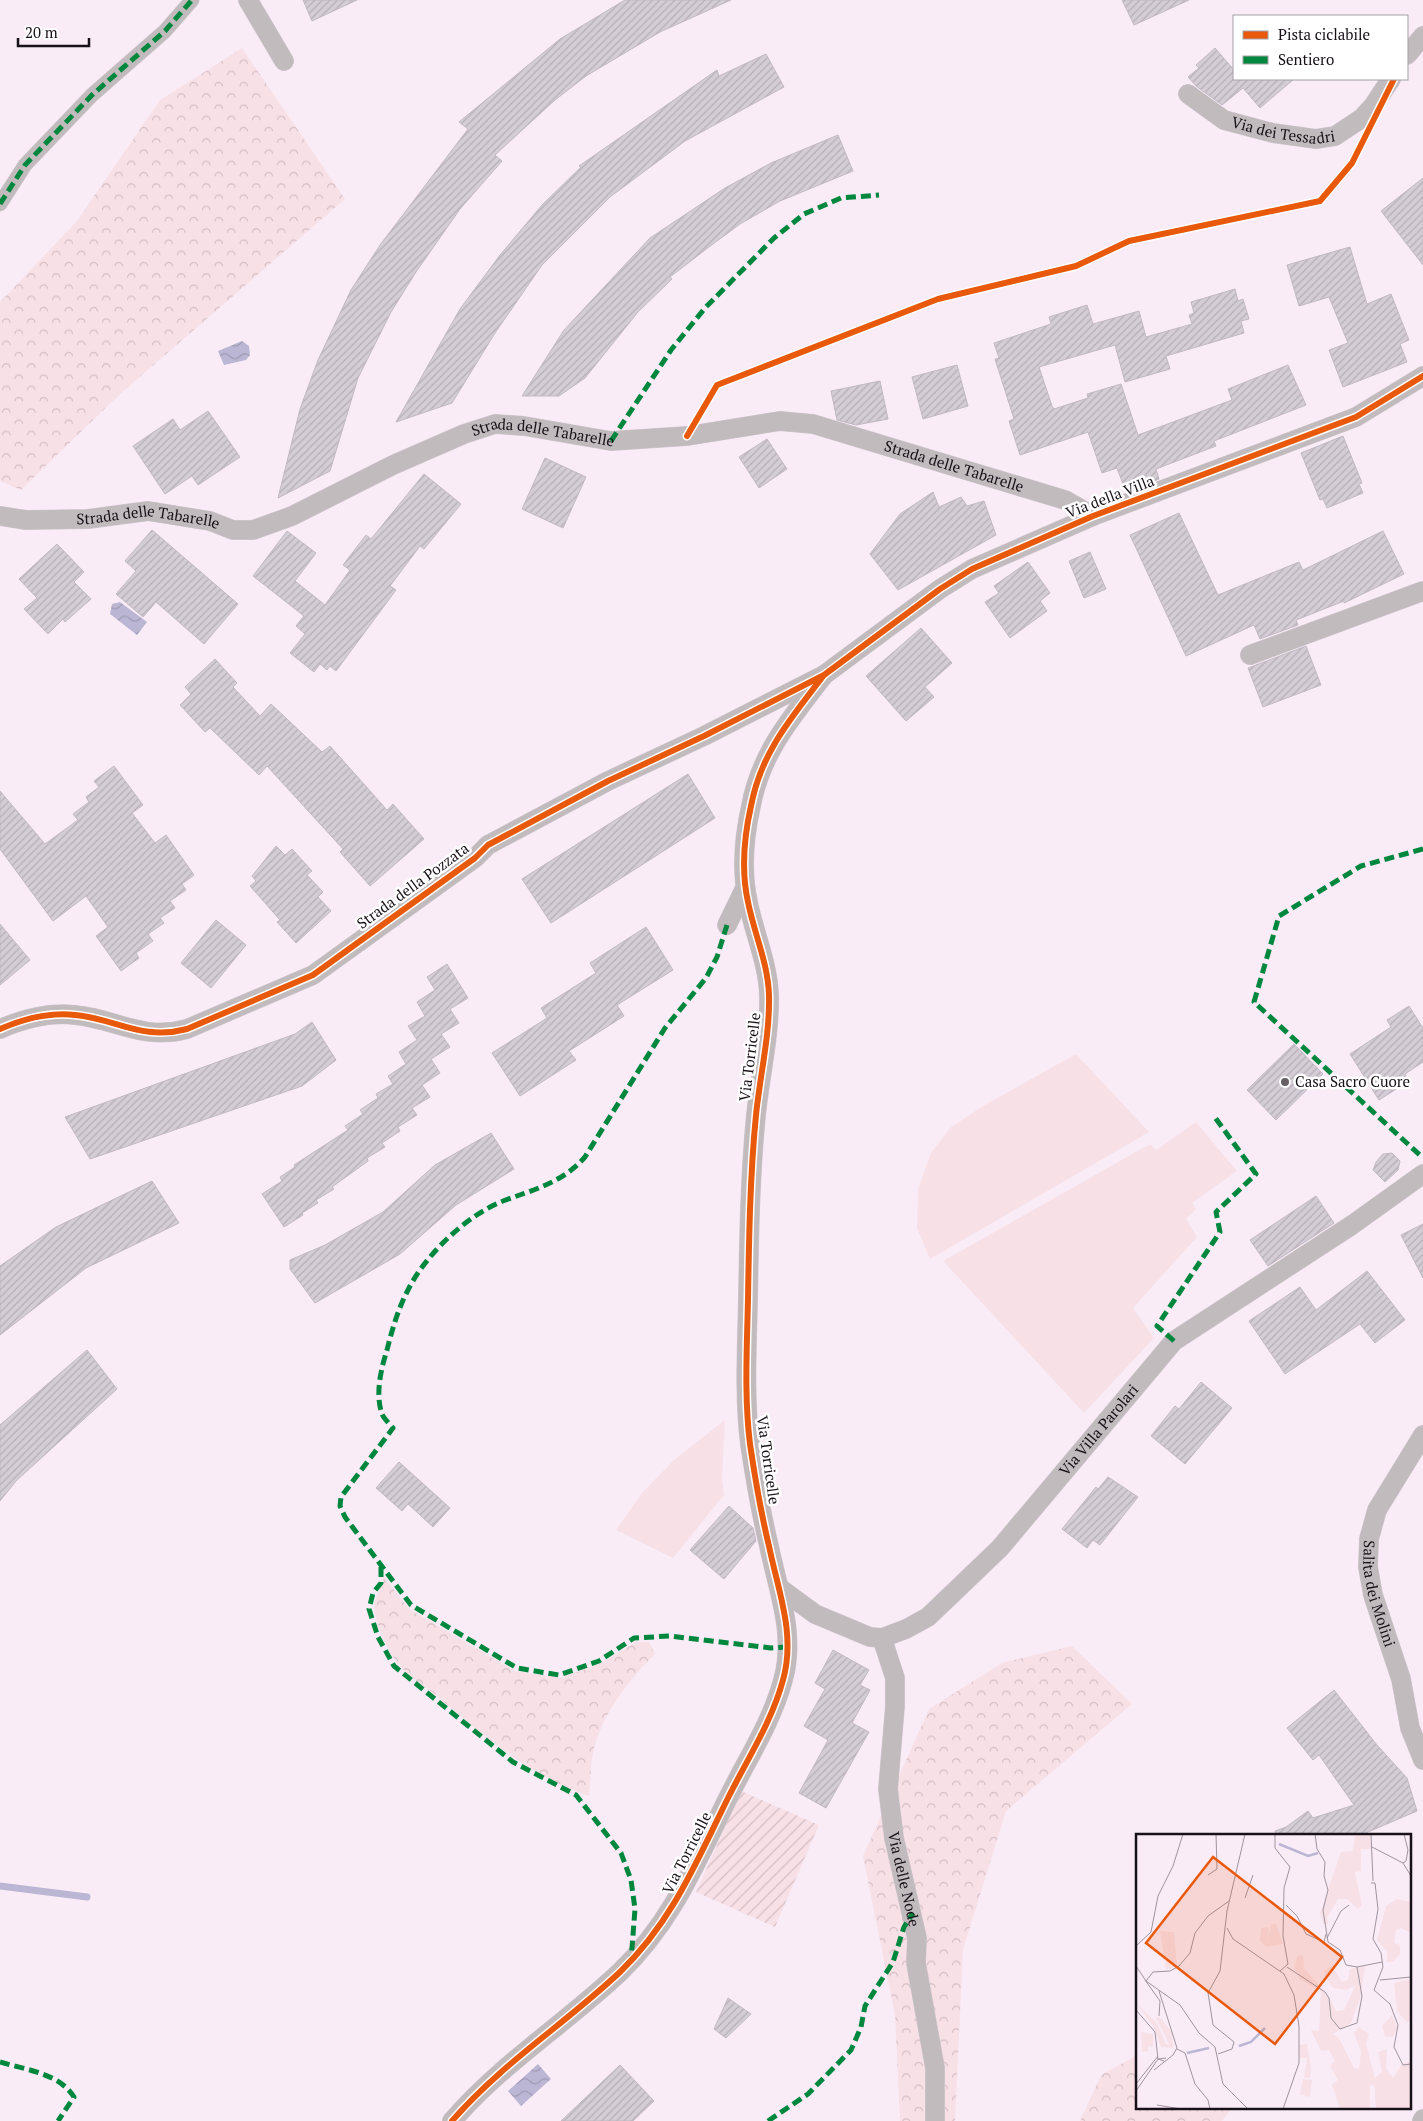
<svg xmlns="http://www.w3.org/2000/svg" width="1423" height="2121" viewBox="0 0 1423 2121" font-family="'PT Serif',serif">
  <style>
    .grass { fill: #f8e0e7 }
    .forest { fill: url(#forest-crowns) }
    .garden { fill: url(#garden-furrows) }
    .water { fill: url(#water-waves) }
    .lines { fill: none; stroke-linecap: round; stroke-linejoin: round }
    .stream { stroke: #bbb6d3; stroke-width: 7 }
    .building { fill: url(#building-hatch); stroke: #c1b9c3 }
    .pedestrian-casing { stroke: #d4cad2; stroke-width: 15 }
    .minor-casing { stroke: #d4cad2; stroke-width: 20 }
    .pedestrian { stroke: #c2bbbe; stroke-width: 14 }
    .minor { stroke: #c2bbbe; stroke-width: 19 }
    .quiet { stroke: #00873e; stroke-width: 5; stroke-dasharray: 10 5; stroke-linecap: butt }
    .cycleway-casing { stroke: #fff; stroke-width: 9 }
    .cycleway { stroke: #e8590c; stroke-width: 6 }
    .poi-dot { fill: #675e66; stroke: #fff; stroke-width: 2 }
    .labels { text-anchor: middle; stroke-width: 5; stroke-linejoin: round; paint-order: stroke }
    .street-label { font-size: 15px; fill: #181118; stroke: #fff }
    .poi-label { font-size: 15px; fill: #181118; stroke: #fff; text-anchor: start }
    .inset-river { fill: none; stroke: #bbb6d3; stroke-width: 2.5 }
    .inset-road { fill: none; stroke: #9f949e; stroke-width: 1 }
    .view { fill: #e8590c; fill-opacity: 0.15; stroke: #e8590c; stroke-width: 2.5 }
    .inset-edge { fill: none; stroke: #181118; stroke-width: 2.5 }
  </style>
  <defs>
    <pattern id="forest-crowns" width="20" height="18" patternUnits="userSpaceOnUse" patternTransform="scale(1.25)"><rect width="20" height="18" fill="#f8e0e7"/><path d="M2 6a3 3 0 1 1 6 0M12 15a3 3 0 1 1 6 0" fill="none" stroke="#d4bfc5"/></pattern>
    <pattern id="garden-furrows" width="10" height="10" patternUnits="userSpaceOnUse" patternTransform="scale(1.25)"><rect width="10" height="10" fill="#f8e0e7"/><path d="M-1 1l2-2M0 10L10 0M9 11l2-2" fill="none" stroke="#d4bfc5"/></pattern>
    <pattern id="water-waves" width="16" height="10" patternUnits="userSpaceOnUse" patternTransform="scale(1.25)"><rect width="16" height="10" fill="#bbb6d3"/><path d="M0 5q4-4 8 0t8 0" fill="none" stroke="#a09bb4"/></pattern>
    <pattern id="building-hatch" width="6" height="6" patternUnits="userSpaceOnUse" patternTransform="scale(1.25)"><rect width="6" height="6" fill="#d5cdd6"/><path d="M-1 1l2-2M0 6l6-6M5 7l2-2" fill="none" stroke="#b6afb7"/></pattern>
  </defs>
  <rect width="100%" height="100%" fill="#f9ecf7"/>
  <path class="grass" d="M1076 1054 1149 1132 930 1259 917 1228 918 1189 931 1153 950 1128 983 1106Z
    M1196 1122 1237 1171 1192 1203 1196 1209 1186 1219 1197 1237 1133 1308 1154 1338 1084 1413 943 1261 1150 1144 1156 1150Z
    M725 1420 722 1479 724 1495 673 1558 616 1530 642 1493 674 1460Z"/>
  <path class="forest" d="M242 48 345 199 120 394 21 490 0 481V302L77 221 160 100Z
    M384 1577 409 1609 515 1671 560 1678 600 1664 636 1642H649L655 1654C629 1680 601 1715 593 1753 590 1766 591 1782 589 1796 531 1777 483 1735 437 1696 424 1686 406 1675 396 1661 386 1648 378 1628 375 1613 371 1598 383 1590 384 1577Z
    M1072 1646 1132 1704 1006 1811 963 1950 955 2121H900L895 2015 863 1856 929 1709 1002 1663Z
    M1137 2055V2107H1233L1222 2121H1080L1101 2075Z"/>
  <path class="garden" d="M741 1791 819 1825 775 1927 696 1892Z"/>
  <path class="water" d="M242 341 249 346 250 355 246 360 224 365 218 351Z
    M120 602 147 622 137 635 110 614 112 604Z
    M538 2064 551 2079 521 2106 508 2091Z"/>
  <g class="lines">
    <path class="stream" d="M0 1886 87 1897"/>
  </g>
  <path class="building" d="M303 0H357L312 21Z
    M625 0H731L660 32 586 76 555 100 495 155 502 161 460 209 416 272 391 312 358 378 330 471 278 498 300 409 318 360 351 290 380 245 468 129 459 122 560 39Z
    M1122 0H1189L1134 25Z
    M1215 48 1234 70V79H1294L1260 108 1243 88 1222 105 1196 86 1188 77 1199 68 1196 65Z
    M766 54 784 87 685 141 610 197 542 265 495 333 452 403 396 422 460 309 500 255 542 205 581 167 579 166 717 70 719 76Z
    M838 135 853 171 780 201 740 224 709 247 670 277 672 279 638 312 585 378 559 396H522L564 330 650 238 725 188 771 163Z
    M1423 178V265L1381 211Z
    M1350 247 1367 304 1391 294 1409 340 1400 344 1407 362 1343 387 1329 350 1348 343 1329 297 1299 306 1287 265Z
    M1235 289 1238 301 1243 299 1249 319 1241 321 1244 333 1166 356 1170 369 1125 382 1115 345 1039 367 1052 406 1054 409 1088 398 1087 394 1121 384 1138 435 1232 400 1228 389 1288 365 1306 405 1214 441 1216 446 1156 469 1159 479 1126 492 1117 468 1102 473 1088 432 1020 455 1009 421 1014 419 995 359 999 358 994 343 1051 324 1049 317 1087 305 1093 324 1139 311 1146 337 1192 324 1189 315 1194 313 1191 302Z
    M957 365 968 406 923 419 912 377Z
    M880 381 888 419 856 425 837 420 831 391Z
    M208 411 240 457 198 485 192 476 165 494 133 446 173 419 180 430Z
    M1343 436 1362 483 1359 484 1363 493 1327 508 1323 499 1320 500 1301 453Z
    M767 439 787 469 759 488 739 457Z
    M545 458 586 477 563 528 522 509Z
    M424 474 461 504 424 549 420 546 390 586 396 590 336 671 330 666 327 670 320 664 314 672 290 653 305 634 296 626 304 616 253 576 287 531 316 553 295 581 325 605 350 570 343 565 366 535 371 539Z
    M933 492 939 507 961 497 967 506 984 501 996 535 898 590 870 554 900 514Z
    M1179 513 1218 595 1299 562 1303 570 1383 531 1404 574 1344 603V601L1296 620 1298 625 1260 639 1254 625 1186 656 1130 535Z
    M152 530 238 604 204 644 156 602 143 617 116 594 136 571 125 561Z
    M57 544 84 572 74 582 91 599 65 622 63 619 48 634 24 609 37 598 19 579Z
    M1090 552 1106 589 1084 598 1069 561Z
    M1028 562 1050 593 1040 601 1047 611 1010 638 985 602 999 593 994 586Z
    M921 628 952 663 925 687 934 697 906 721 866 676Z
    M1306 646 1321 685 1263 707 1248 668Z
    M215 659 237 683 233 687 260 716 271 704 322 752 330 746 387 810 393 804 424 839 370 886 340 852 343 849 267 766 259 775 210 728 205 732 180 705 191 694 185 687Z
    M114 766 143 805 132 813 155 843 166 835 194 875 182 884 186 890 170 901 175 908 160 918 164 923 148 934 153 941 136 953 139 958 121 971 96 936 108 927 86 896 53 921 0 849V791L45 844 78 820 73 814 89 802 86 797 99 787 94 781Z
    M688 774 715 818 551 923 522 879Z
    M276 846 285 855 292 849 312 871 307 875 323 892 318 897 331 911 296 943 277 922 280 920 250 886 256 881 252 876Z
    M216 920 246 945 211 988 181 963Z
    M0 924 30 960 0 985Z
    M646 927 673 970 617 1005 624 1016 569 1051 576 1060 520 1096 492 1053 547 1018 541 1008 596 973 590 963Z
    M447 964 468 998 450 1009 459 1023 441 1034 450 1047 431 1059 440 1073 422 1085 430 1097 412 1108 417 1115 398 1127 400 1131 382 1143 385 1147 367 1158 368 1161 332 1187 334 1189 316 1200 318 1203 302 1213 303 1215 284 1227 262 1194 282 1181 280 1177 295 1167 294 1165 348 1130 345 1126 363 1114 360 1110 378 1098 376 1094 393 1084 388 1076 406 1064 399 1052 417 1040 408 1026 425 1016 417 1002 435 990 427 977Z
    M1409 1006 1423 1028V1062L1405 1074 1409 1081 1379 1100 1350 1054 1391 1027 1387 1020Z
    M312 1022 336 1060 302 1086 90 1159 65 1117 295 1034Z
    M1294 1044 1323 1074 1276 1120 1247 1090Z
    M491 1133 514 1169 456 1205 400 1254 315 1303 290 1269V1260L325 1245 383 1212 435 1165Z
    M1392 1153 1400 1161 1398 1170 1385 1182 1373 1170 1376 1162 1383 1154Z
    M152 1181 179 1223 86 1268 0 1335V1266L56 1227Z
    M1316 1196 1334 1223 1268 1266 1250 1240Z
    M1423 1224V1278L1401 1235Z
    M1367 1271 1405 1320 1375 1343 1360 1324 1285 1374 1249 1321 1300 1287 1316 1310Z
    M87 1350 117 1389 16 1481 0 1501V1425Z
    M1201 1382 1232 1408 1185 1464 1151 1436 1175 1406 1179 1409Z
    M399 1462 450 1508 433 1527 408 1504 402 1511 376 1488Z
    M1108 1477 1138 1497 1100 1545 1093 1540 1087 1548 1062 1529 1096 1487 1098 1489Z
    M729 1506 753 1528 756 1541 724 1579 690 1550Z
    M833 1650 869 1670 860 1685 870 1690 852 1723 869 1732 826 1808 799 1793 828 1740 804 1726 825 1689 815 1683Z
    M1334 1690 1377 1745 1407 1778 1417 1811 1361 1835H1276L1275 1831 1286 1827 1308 1811 1313 1818 1354 1805 1319 1755 1313 1760 1287 1728Z
    M728 1998 751 2014 726 2038 714 2029Z
    M620 2065 654 2101 633 2121H561Z"/>
  <g class="lines">
    <g class="pedestrian-casing">
      <path id="pedestrian" d="M0 204 25 165 92 95 165 31 192 0"/>
    </g>
    <g class="minor-casing">
      <g id="minor">
        <path d="M248 0 284 61"/>
        <path d="M1407 55 1423 36"/>
        <path id="s1" d="M1188 94 1224 120 1273 133 1316 139 1335 136 1362 118 1373 106 1391 79"/>
        <path id="s2" d="M0 516 26 520 88 519 148 511 210 521 233 530H253L292 516 393 465 464 434 495 424 524 426 611 441 687 436 780 421 813 424 1065 500 1093 516"/>
        <path d="M1250 655 1423 591"/>
        <path d="M727 925 745 888"/>
        <path d="M0 1029C23 1019 49 1012 75 1015 117 1019 142 1041 187 1029L313 975 475 858 488 845 608 781 704 736 824 675 940 589 972 569 1093 516 1356 417 1423 376"/>
        <path id="s3" d="M1423 1435 1377 1510 1369 1539 1368 1567 1373 1595 1401 1679 1410 1728 1423 1760"/>
        <path id="s4" d="M781 1589 815 1614 870 1637 882 1638 906 1629 928 1617 1000 1548 1174 1341 1352 1225 1423 1174"/>
        <path id="s5" d="M882 1638 895 1678V1706L888 1789 894 1838 917 1938 916 1963 935 2068V2121"/>
        <path d="M452 2121C501 2064 565 2024 620 1972 673 1921 697 1860 729 1796 748 1758 772 1721 783 1680 796 1634 778 1591 769 1546 761 1513 755 1478 750 1444 744 1396 747 1347 748 1299 749 1238 750 1176 756 1115 760 1075 770 1035 769 995 768 963 754 933 748 902 741 870 744 837 751 806 761 752 792 717 824 675"/>
        <path d="M1422 2121 1423 2119"/>
      </g>
    </g>
    <use href="#pedestrian" class="pedestrian"/>
    <use href="#minor" class="minor"/>
    <path class="quiet" d="M0 204 25 165 92 95 165 31 192 0
      M611 441 671 350 705 308 774 238 804 214 841 198 879 195
      M1423 849 1361 866 1279 916 1254 1002 1423 1158
      M727 925 717 957 706 978 665 1028 585 1157C562 1183 535 1189 503 1201 467 1215 425 1255 408 1290 398 1309 392 1330 387 1350 381 1369 375 1394 382 1414 384 1419 390 1424 393 1428L341 1497 340 1506 345 1517 411 1605 517 1668 559 1675 599 1661 634 1638 670 1636 771 1648 787 1647
      M1174 1341 1157 1326 1220 1232 1216 1212 1256 1174 1214 1116
      M381 1567V1583L373 1593 369 1609 378 1637 394 1666 513 1762 576 1795 621 1853 631 1880 635 1909 631 1961
      M0 2062C26 2070 59 2073 74 2097L58 2121
      M768 2121 808 2094 851 2050 861 2027 865 2006 893 1962 904 1927 913 1913"/>
    <g class="cycleway-casing">
      <path id="cycleway" d="M687 436 717 385 938 299 1076 266 1129 241 1320 201 1352 163 1394 79
        M0 1029C23 1019 49 1012 75 1015 117 1019 142 1041 187 1029L313 975 475 858 488 845 608 781 704 736 824 675 940 589 972 569 1093 516 1356 417 1423 376
        M452 2121C501 2064 565 2024 620 1972 673 1921 697 1860 729 1796 748 1758 772 1721 783 1680 796 1634 778 1591 769 1546 761 1513 755 1478 750 1444 744 1396 747 1347 748 1299 749 1238 750 1176 756 1115 760 1075 770 1035 769 995 768 963 754 933 748 902 741 870 744 837 751 806 761 752 792 717 824 675"/>
    </g>
    <use href="#cycleway" class="cycleway"/>
  </g>
  <circle class="poi-dot" cx="1285" cy="1082" r="5"/>
  <g class="labels">
    <g class="street-label">
      <text dy="5" stroke="none"><textPath href="#s1" startOffset="105">Via dei Tessadri</textPath></text>
      <text dy="5" stroke="none"><textPath href="#s2" startOffset="569">Strada delle Tabarelle</textPath></text>
      <text dy="5" stroke="none"><textPath href="#s2" startOffset="989">Strada delle Tabarelle</textPath></text>
      <text transform="translate(1110 497) rotate(-21)" y="5">Via della Villa</text>
      <text dy="5" stroke="none"><textPath href="#s2" startOffset="149">Strada delle Tabarelle</textPath></text>
      <text transform="translate(413 886) rotate(-36)" y="5">Strada della Pozzata</text>
      <text transform="translate(750 1057) rotate(-83)" y="5">Via Torricelle</text>
      <text dy="5" stroke="none"><textPath href="#s4" startOffset="418">Via Villa Parolari</textPath></text>
      <text transform="translate(768 1460) rotate(82)" y="5">Via Torricelle</text>
      <text dy="5" stroke="none"><textPath href="#s3" startOffset="174">Salita dei Molini</textPath></text>
      <text transform="translate(687 1853) rotate(-63)" y="5">Via Torricelle</text>
      <text dy="5" stroke="none"><textPath href="#s5" startOffset="245">Via delle Node</textPath></text>
    </g>
    <g class="poi-label">
      <text x="1295" y="1087">Casa Sacro Cuore</text>
    </g>
  </g>
  <g transform="translate(1136 1834)">
    <rect width="275" height="275" fill="#f9ecf7"/>
    <path d="M135 90H140L147 110 130 113 124 107 125 94 133 93 132 106ZM256 181 261 194 257 203 249 202 246 192ZM5 198 17 200V213L12 212V217L6 218ZM171 210 175 234 174 244H168L171 224H164L163 211ZM167 245 176 246 174 263 164 260Z" fill="#f8e0e7"/>
    <path d="M219 0H234L235 15H225V37L219 38 226 71 222 75 211 65H202L191 84 192 90H187L184 79 205 18 217 17ZM261 65 275 68V99L265 94 260 96 258 109 264 111V120L257 128H251V117L241 106 250 72ZM24 97 38 98 41 131 34 135H30ZM167 121 168 134 194 164 200 177 208 176 219 152 210 156 197 154 188 141 189 136 196 132 206 148 212 146 214 135 229 132 225 161 215 189 197 200 203 204 218 234 223 235 225 218 218 199 222 193 233 200 230 209 239 244 246 238 242 218 251 215 250 235 257 244 266 230 275 227V275H240L238 251 234 252V275H204L196 250 202 246 194 232 199 227 193 216 185 217 175 196 183 197 185 158 164 145 158 134 161 122ZM275 145V186L271 188 261 178 258 149ZM0 169 21 189 30 210H33L19 182 26 185 36 199 37 214 25 213 17 192Z" fill="#f8e0e7"/>
    <path class="inset-river" d="M143 10 172 22 182 19M103 212 115 208 129 194M51 219 73 214"/>
    <path class="inset-road" d="M139 0V14L154 33 148 54 147 102 152 130 144 137M179 0 181 15 189 28 188 42 192 56 187 76 192 108 204 116 210 131 221 133 246 128M235 0 237 47M236 13 267 29 275 42M267 29 270 27 272 16 268 0M72 41 81 35 80 0M235 49H239L242 75 237 105 245 119 247 133 238 156 254 170 262 191 258 213 267 231 275 230M109 64 117 41M150 71 161 82 170 100 188 108 190 100M91 94 97 105 148 140 158 161 163 192V229L147 275M191 104 205 77 213 71M0 112 15 98 22 62 37 32 47 0M0 132 10 147 44 171 63 199 79 213 87 250 112 275M151 133 189 158 193 164 195 184 204 195 221 189 226 162 221 133M9 146 24 167 23 182M244 146 275 143M10 147 17 138 34 137 43 132 54 119 59 99 72 82 93 67M0 176 19 198 22 225 28 227M41 215 49 219 59 250 72 266 74 275M82 220 96 215 98 208 77 191 72 159 84 137 91 77 109 0M18 236 37 221 41 214 23 157M0 250 22 222M0 257 22 225 30 224M21 271 45 275"/>
    <path class="view" d="M77 23 206 123 139 210 10 109Z"/>
    <rect width="275" height="275" class="inset-edge"/>
  </g>
  <rect x="1233" y="15" width="175" height="65" fill="#ffffff" stroke="#a3a0a3"/>
  <rect x="1243" y="31" width="25" height="8" fill="#e8590c" stroke="#a3a0a3"/>
  <text x="1278" y="40" font-size="15" fill="#181118">Pista ciclabile</text>
  <rect x="1243" y="56" width="25" height="8" fill="#00873e" stroke="#a3a0a3"/>
  <text x="1278" y="65" font-size="15" fill="#181118">Sentiero</text>
  <path d="M18 38v8h71v-8" fill="none" stroke="#181118" stroke-width="2.5"/>
  <text x="25" y="38" font-size="15" fill="#181118" stroke="#ffffff" stroke-width="4" paint-order="stroke">20 m</text>
</svg>
